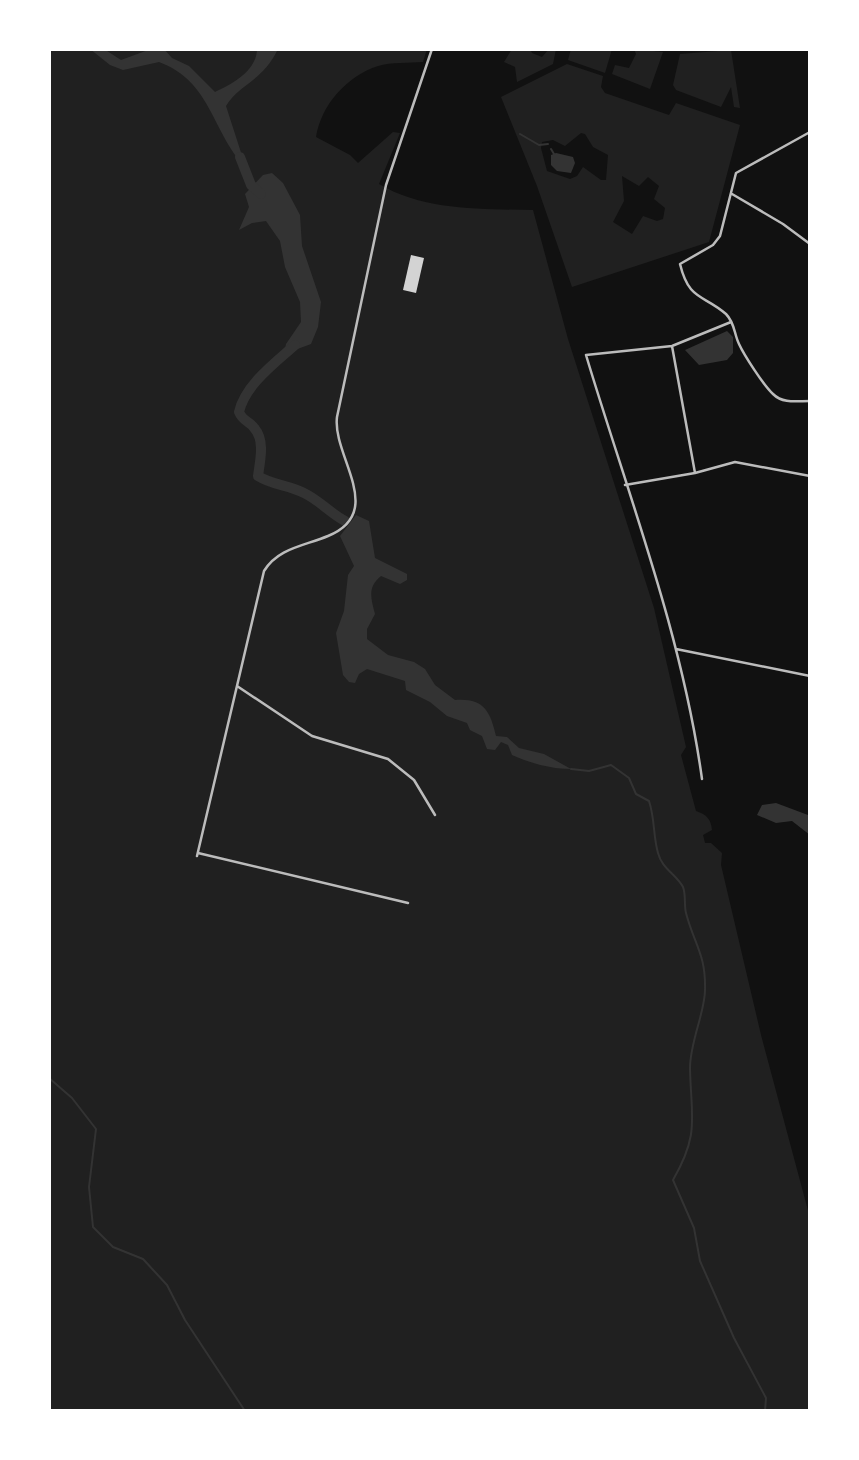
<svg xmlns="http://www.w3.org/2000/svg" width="859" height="1460" viewBox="0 0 859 1460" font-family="Roboto,sans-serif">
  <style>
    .green { fill: #202020; fill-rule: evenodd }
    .water { fill: #333 }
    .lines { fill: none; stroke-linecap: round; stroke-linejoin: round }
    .stream { stroke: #333; stroke-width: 2 }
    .river { stroke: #333; stroke-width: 10 }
    .building { fill: #d3d3d3 }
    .minor { stroke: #bcbcbc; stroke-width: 2.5 }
  </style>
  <rect width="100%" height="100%" fill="#111"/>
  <path class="green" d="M49 49H427L423 62C409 63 391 62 378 66 347 76 321 105 316 137L350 155 358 163 393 132 400 133 379 184C424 211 482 209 533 210L568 339 654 608 686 747 681 755 696 811C707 815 711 819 712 830L703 835 705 843H711L722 853 721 865 761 1035 810 1218V1411H49Z
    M512 49H530L532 53 542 57 549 49H556L553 64 517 82 515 67 504 62Z
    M571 49H612L605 73 568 60Z
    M634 49 663 52 650 89 612 74 615 65 629 68 636 54Z
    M731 50 740 108 734 107 731 87 721 107 676 90 673 85 680 54Z
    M567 64 603 76 601 87 605 93 669 115 676 103 740 125 709 242 572 287 537 186 501 97ZM581 133 585 134 593 147 608 155 606 180H601L583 167 577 176 570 179 547 171 541 148 542 142 553 140 565 146ZM622 176 639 186 648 177 659 186 654 199 665 208 663 219 657 221 643 216 632 234 613 222 624 201Z"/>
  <path class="water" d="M90 49H104L121 60 151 49H164L172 58 189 66 215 92C233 84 257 70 257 49H278C262 82 239 84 226 106L246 168C211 131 212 82 159 62L123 70 110 65Z
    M556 153 573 157 575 163 571 173 557 171 551 165V155Z
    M272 173 283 183 300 215 302 246 321 302 318 327 311 344 284 354 286 344 301 322 300 302 285 267 280 241 266 221 252 223 239 230 249 207 245 194 263 175Z
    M727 331 733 337V353L727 360 699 365 685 350Z
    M356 515 369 521 375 558 407 574V580L400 584 381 576C367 587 371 599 375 614L367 629V639L388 655 414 662 425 669 435 685 455 700C483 698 490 710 496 736L507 737 519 748 544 754 571 769C551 769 530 763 512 755L508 745 501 742 495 750 487 749 482 736 470 730 467 723 447 716 430 702 406 690 405 681 367 669 359 674 355 683 349 682 343 675 336 633 344 611 348 575 354 566 340 536Z
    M776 803 808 815 810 835 792 821 776 823 757 815 762 805Z"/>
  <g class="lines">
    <path class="stream" d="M520 134 539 145 548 144
      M551 149 554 154
      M571 769 589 771 611 765 629 778 636 794 649 801C655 819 653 836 658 853 662 869 676 874 683 887 686 894 684 906 686 913 694 944 706 954 705 990 705 1012 690 1042 690 1068 691 1118 700 1133 673 1180L694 1228 700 1261 734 1338 766 1398 765 1411
      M49 1078 72 1098 96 1129 89 1187 93 1227 113 1247 143 1259 167 1285 185 1320 245 1411"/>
    <path class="river" d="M240 157 251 185 261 194
      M295 345C275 363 245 385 239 412 243 422 250 421 255 429 265 441 260 461 258 476 272 485 288 485 304 493 319 500 330 513 345 521"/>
  </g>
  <path class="building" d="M411 255 424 258 416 293 403 290Z"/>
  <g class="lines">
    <path class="minor" d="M810 132 736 173 720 236 713 245 680 264C689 301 703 294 726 314 735 323 734 334 739 344 744 355 764 386 773 394 783 404 797 401 810 401
      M732 194 783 224 810 244
      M672 346 695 473
      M625 485 695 473 735 462 810 476
      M676 649 810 676
      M237 686 312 736 388 759 414 780 435 815
      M702 779C682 634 628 495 586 355L672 346 731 322
      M198 853 408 903
      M197 856 264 571C278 548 304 546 328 536 387 512 332 456 337 417L386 185 432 49"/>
  </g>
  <rect width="859" height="1460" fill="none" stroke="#ffffff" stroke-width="102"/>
</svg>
